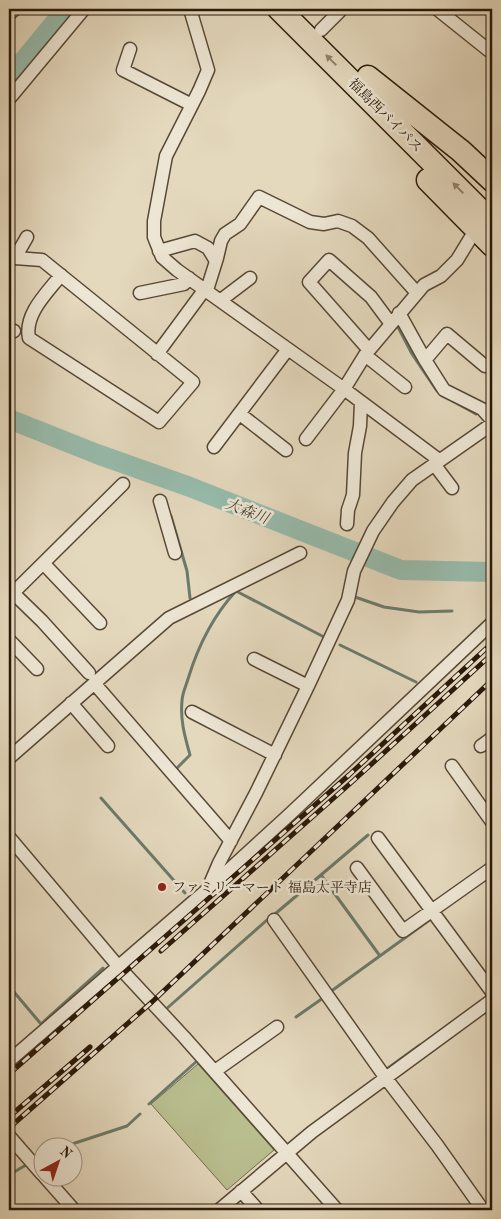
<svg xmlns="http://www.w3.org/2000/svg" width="501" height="1219" viewBox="0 0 501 1219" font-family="'Old Standard TT','Noto Serif JP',serif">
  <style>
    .green { fill: #b9be8e; stroke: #726b4c }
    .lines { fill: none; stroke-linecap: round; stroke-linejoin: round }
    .stream { stroke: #6b7a6b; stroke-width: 3 }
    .river { stroke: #97bbac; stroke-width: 20 }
    .street-casing { stroke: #584836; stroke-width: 15 }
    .highway-casing { stroke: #2a1809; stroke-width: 25 }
    .street { stroke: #ede6d4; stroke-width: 12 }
    .highway { stroke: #e4d8bd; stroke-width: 22 }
    .rail-casing { stroke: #2a1809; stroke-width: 5 }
    .rail { stroke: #ede6d4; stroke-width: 3; stroke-dasharray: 9; stroke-linecap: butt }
    .oneway { fill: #90826c }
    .poi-dot { fill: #8f2418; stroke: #ede6d4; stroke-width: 2 }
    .labels { text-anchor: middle; stroke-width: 5; stroke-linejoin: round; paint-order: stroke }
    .street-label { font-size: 14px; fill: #2a1809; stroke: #ede6d4 }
    .poi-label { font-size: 14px; fill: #2a1809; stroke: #ede6d4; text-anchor: start }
    .water-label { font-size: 15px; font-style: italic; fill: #4b493a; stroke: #ede6d4 }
  </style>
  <rect width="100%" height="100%" fill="#e4d8bd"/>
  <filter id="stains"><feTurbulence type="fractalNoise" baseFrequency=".004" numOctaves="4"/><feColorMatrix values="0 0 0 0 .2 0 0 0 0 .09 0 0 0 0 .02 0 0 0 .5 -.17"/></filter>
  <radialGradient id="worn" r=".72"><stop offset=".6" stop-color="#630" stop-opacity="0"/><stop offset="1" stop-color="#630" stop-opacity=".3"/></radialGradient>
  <path class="green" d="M198 1064 274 1150 227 1190 151 1104Z"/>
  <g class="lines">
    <path class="stream" d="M397 325 412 354 437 391
      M453 401 476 414
      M171 516 187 571 190 598
      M236 591 324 637
      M355 597 384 607 419 612 452 611
      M340 645 416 682
      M176 769 190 755C185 737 180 720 182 701 182 694 186 686 188 679 198 646 212 617 236 591
      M101 798 185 893
      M321 875 380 956
      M275 914 368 835
      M14 992 41 1024 103 968
      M330 992 431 919
      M165 1010 267 920
      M296 1017 323 998
      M384 1071 420 1045
      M149 1104 197 1061 199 1063
      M66 1146 127 1126 140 1114
      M38 1156 42 1155
      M9 1175 26 1165"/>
    <path class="river" d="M9 78 66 9
      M9 419 97 454 190 487 401 570 492 572"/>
    <g class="street-casing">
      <path id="street" d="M190 9 208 70 199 91 166 156 154 221V237L162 257 177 270 344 389 439 460
        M437 9 492 53
        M9 14 15 9
        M321 30 342 9
        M130 49 123 70 192 105
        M9 99 84 9
        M159 251 195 241 208 248 216 261
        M9 256 15 258 27 237
        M15 258 42 260 193 382 159 422 29 338C24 314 47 293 61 275
        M207 290 217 258 221 241 225 234 240 224 259 197 310 222 324 224 338 221 352 226 368 238 417 293
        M140 293 184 284 189 278
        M221 300 250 278
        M399 313 425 360 444 390 482 409 492 420
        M9 329 14 331
        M369 350 309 282 329 260 371 297 391 324
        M157 354 205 289
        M365 355 405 387
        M425 360 447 334 485 366
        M240 414 286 450
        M306 439 344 389 365 355 424 285 441 276 457 260 476 229
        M214 447 288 349
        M434 464 452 488
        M160 501 175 553
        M347 524 348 510 353 495 355 453 360 426 361 402
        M44 564 100 623
        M9 589 42 621 89 673
        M9 597 123 484
        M9 640 37 669
        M254 659 308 686
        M94 683 231 841
        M71 703 108 746
        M192 712 275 755
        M481 746 492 738
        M9 758 169 618 300 553
        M452 766 492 822
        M9 837 118 966 184 1037 337 1210
        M378 838 492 992
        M357 868 403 931 492 868
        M210 884 219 863 256 793 308 686 348 600 354 571 373 531 393 502 412 480 492 424
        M274 920 385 1077 437 1145 483 1210
        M9 1061 208 889 289 815 492 623
        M215 1071 277 1027
        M9 1136 42 1174
        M44 1176 74 1210
        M241 1191 258 1210
        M219 1210 312 1132 492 1000"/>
    </g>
    <g class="highway-casing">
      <path id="highway" d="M279 9 492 222
        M368 77 461 151 492 180
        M428 180 492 245"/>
    </g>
    <use href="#street" class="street"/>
    <use href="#highway" class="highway"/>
    <g class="rail-casing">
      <path id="rail" d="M161 951 353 781 492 654
        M9 1074 349 775 492 643
        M9 1117 90 1047
        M9 1128 152 1002 492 680"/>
    </g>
    <use href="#rail" class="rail"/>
  </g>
  <defs><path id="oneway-solid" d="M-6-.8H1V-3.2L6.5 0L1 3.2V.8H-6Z" transform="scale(1.25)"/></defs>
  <g class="oneway">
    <use href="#oneway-solid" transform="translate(331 60) rotate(-135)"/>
    <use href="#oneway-solid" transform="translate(458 188) rotate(-135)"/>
  </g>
  <circle class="poi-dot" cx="162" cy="887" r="5"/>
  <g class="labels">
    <g class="street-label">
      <text transform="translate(386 115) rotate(45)" y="5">福島西バイパス</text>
    </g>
    <g class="poi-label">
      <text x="172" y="892">ファミリーマート 福島太平寺店</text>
    </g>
    <g class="water-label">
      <text transform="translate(247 511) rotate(21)" y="5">大森川</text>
    </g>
  </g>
  <rect width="501" height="1219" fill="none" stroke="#e4d8bd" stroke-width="30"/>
  <rect x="10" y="10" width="481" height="1199" fill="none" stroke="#2a1809" stroke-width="2.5"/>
  <rect x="15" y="15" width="471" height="1189" fill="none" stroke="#2a1809"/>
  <g transform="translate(58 1162) rotate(40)"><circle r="24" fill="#ede6d4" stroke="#9f9483"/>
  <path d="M0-4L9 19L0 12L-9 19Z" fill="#8f2418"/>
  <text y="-8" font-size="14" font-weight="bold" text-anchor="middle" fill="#2a1809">N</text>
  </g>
  <rect width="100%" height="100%" filter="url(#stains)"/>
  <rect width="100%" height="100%" fill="url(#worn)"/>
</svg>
